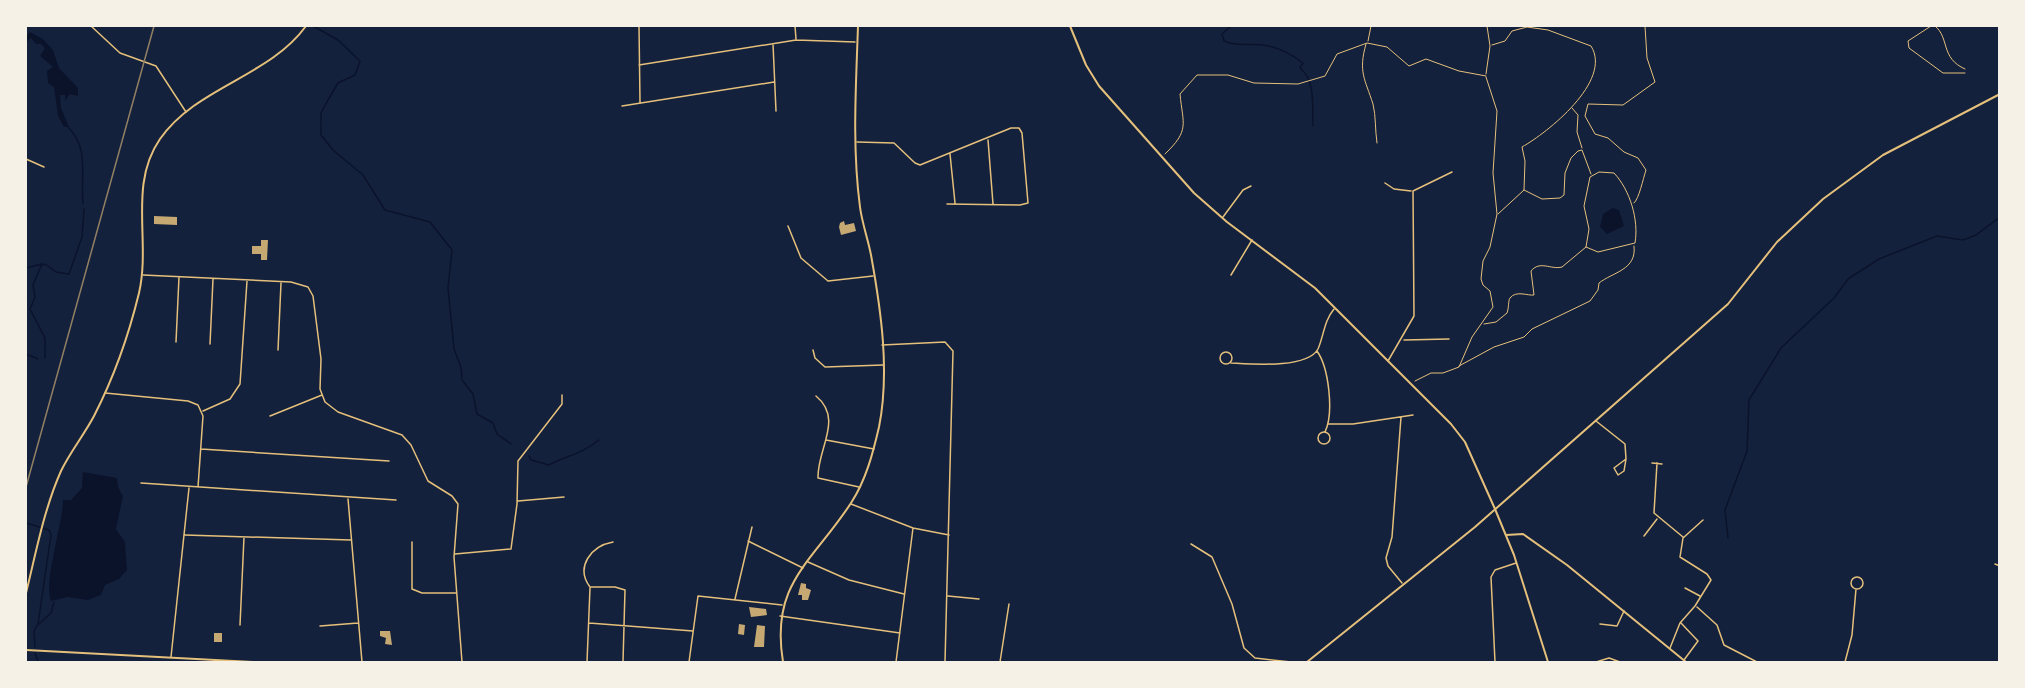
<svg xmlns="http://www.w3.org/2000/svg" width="2025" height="688" viewBox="0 0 2025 688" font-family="'Source Sans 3',sans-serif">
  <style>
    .water { fill: #0b132b }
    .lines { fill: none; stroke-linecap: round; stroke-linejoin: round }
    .stream { stroke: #0b132b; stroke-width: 1.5 }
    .building { fill: #c6a872 }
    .path { stroke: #e5c07b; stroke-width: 1 }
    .minor { stroke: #e5c07b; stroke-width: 1.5 }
    .tertiary { stroke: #e5c07b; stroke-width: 2 }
    .secondary { stroke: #e5c07b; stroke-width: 2 }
    .rail { stroke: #918062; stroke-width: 1.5 }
  </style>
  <rect width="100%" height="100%" fill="#14213d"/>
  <path class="water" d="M30 32 43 39 53 50 59 68 78 88V96L70 94 65 101V95H60L61 108 69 127H64L58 116 54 87 48 83 47 71 53 67 40 56 45 48 41 44H36L31 38 26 42V36Z
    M1613 208 1619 210 1624 226 1607 234 1600 227 1603 214Z
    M83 472 117 478 118 487 123 496 116 529 125 542 127 570 119 579 105 585 101 595 88 600 68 597 51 601C43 583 63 523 63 500H71L82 488Z"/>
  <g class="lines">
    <path class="stream" d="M313 26 338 40 360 61 355 75 338 83 328 100 321 113V135L333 150 363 175 385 210 430 222 452 250 448 288 454 349 461 367 462 380 473 394 477 414 493 423 497 434 511 444
      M1231 26 1222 34 1224 41C1237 47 1250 43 1263 45 1279 47 1291 54 1303 63L1300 68C1316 80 1312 107 1313 126
      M68 127C90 149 80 175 83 204
      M26 268 42 264
      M26 354 38 359
      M45 358V338L30 309 35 297 33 285 41 266 45 264 56 272 69 274 82 237 84 209
      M529 456 531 460 549 465C570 454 580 455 599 440
      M26 523 49 530 51 535 38 624 34 631 35 647
      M1728 538 1725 510 1747 451 1749 400 1781 348 1834 298 1848 279 1879 259 1937 236 1963 240 1976 235 2000 217
      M39 624 51 613 54 602
      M35 653 38 662"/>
  </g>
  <path class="building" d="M154 216 177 217V225L154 224Z
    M844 221 845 225 854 223 856 231 841 235 839 227 840 223Z
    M261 240H268L267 260H261V254H252V246H261Z
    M801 583 806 584V588L811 590 808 600H802V595H798Z
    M749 607 766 609 767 615 751 617Z
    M739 624 745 625 744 635 738 634Z
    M757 625 765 626 764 647H754Z
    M380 631H390L392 645 385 644 386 638 380 636Z
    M214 633H222V642H214Z"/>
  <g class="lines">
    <path class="path" d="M1931 26 1908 41 1909 48 1943 73H1965
      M1935 26C1950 38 1940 58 1965 69
      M1368 41 1371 26
      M1366 44C1358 72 1365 79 1373 104 1376 116 1375 130 1377 143
      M1492 45 1505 41 1512 31 1527 27 1548 30 1591 46C1613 81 1547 133 1522 147L1525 161 1524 190 1498 214
      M1486 74 1490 46 1487 26
      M1572 108 1578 115 1577 132 1582 148
      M1165 154C1190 130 1183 125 1180 94L1197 75H1228L1254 83 1298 84 1325 76 1337 54 1367 43 1387 47 1409 66 1426 59 1459 71 1486 76
      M1524 190 1542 199 1560 198 1564 195 1565 173 1571 158 1578 151 1582 150 1591 174
      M1634 203C1639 199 1643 179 1646 170L1638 158 1624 152 1608 138 1595 134 1585 116 1588 104 1623 105 1655 82 1647 58 1645 26
      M1484 324 1496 322 1507 313C1509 308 1508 301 1510 298 1516 290 1528 296 1534 295L1531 271C1540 260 1551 270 1562 267L1586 247 1589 229 1584 206 1590 177 1599 172 1614 173C1630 190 1639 220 1635 243L1598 252 1586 247
      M1459 366 1494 347 1524 337 1532 329 1590 301 1598 290 1599 283C1613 272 1637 270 1634 246
      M1415 381 1431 373H1443L1459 367 1472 337 1493 307 1490 291 1483 285 1481 279 1483 261 1490 247 1497 214 1493 173 1497 111 1486 77"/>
    <path class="minor" d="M91 26 120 53 156 66 186 112
      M639 26 640 102
      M795 26 796 39
      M773 44 776 111
      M639 65 796 40 855 42
      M622 106 774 82
      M988 140 993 204
      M857 142 894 143 915 163 920 165 1011 128H1019L1022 133 1028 203 1020 205 947 204
      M950 154 955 203
      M26 159 44 167
      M1385 183 1394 189 1411 191
      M1223 217 1243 190 1251 186
      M788 226 801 258 828 281 873 276
      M143 275 291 282 308 287 313 296 321 359 320 389 325 402 338 412 402 435 411 445 428 481 452 496 458 504 454 557 462 662
      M1231 275 1252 240
      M1404 340 1449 339
      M176 342 179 277
      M210 344 213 279
      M882 345 945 342 953 351 945 662
      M278 350 281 283
      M813 350 815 358 825 367 883 365
      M1317 351C1329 368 1334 413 1325 432
      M1220 358a6 6 0 1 1 12 0a6 6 0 1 1-12 0Z
      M1388 361 1414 316 1413 191 1452 172
      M1231 363C1251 364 1307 369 1318 349 1324 335 1324 321 1334 309
      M105 393 188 401 198 405 203 416 198 487
      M816 396C844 419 817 449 818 478L859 487
      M203 411 230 399 240 384 247 281
      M270 416 322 395
      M1401 417 1392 537 1386 558 1388 566 1402 583
      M1596 421 1625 444 1626 459 1614 468 1618 475 1624 471 1626 459
      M1328 424H1353L1413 415
      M1318 438a6 6 0 1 1 12 0a6 6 0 1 1-12 0Z
      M826 440 874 449
      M201 449 389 461
      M1652 463 1662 464
      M1657 463 1654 513 1683 537
      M141 483 396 500
      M348 499 362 662
      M518 501 564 497
      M851 504 913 528 949 535
      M185 535 351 540
      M1644 536 1657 519
      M748 541 803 568
      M412 542V589L422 593H456
      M1191 544 1212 557 1232 604 1244 648 1255 658 1291 662
      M455 554 511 549 517 504 518 461 562 404V395
      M808 562 849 580 904 594
      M1995 564 2000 566
      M1851 583a6 6 0 1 1 12 0a6 6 0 1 1-12 0Z
      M590 587C575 567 591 546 613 542
      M591 587H615L625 590 623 662
      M1685 588 1700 596
      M948 596 979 599
      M735 599 752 527
      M1697 607 1717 625 1724 645 1757 662
      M780 616 900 633
      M589 623 693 631
      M1681 623 1698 641 1684 660
      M1600 624 1617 626 1624 611
      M240 625 244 537
      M320 626 358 623
      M1670 648 1680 623 1695 606 1711 580 1707 574 1680 557 1683 538 1703 520
      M171 657 189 488
      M587 662 590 588
      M689 662 698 596 782 605
      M896 662 913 528
      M1000 662 1009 604
      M1495 662 1491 577 1495 570 1516 563
      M1596 662 1609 658 1620 662
      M1695 662H1702
      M1845 662 1852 635 1856 589"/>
    <path class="tertiary" d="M1495 509 1514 555 1548 662
      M1506 535 1523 534 1567 565 1686 662"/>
    <path class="secondary" d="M1070 26 1086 65 1099 86 1194 193 1227 222 1315 288 1451 424 1465 442 1495 509
      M26 593C36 553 44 509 61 471 70 452 84 435 94 416 113 379 129 334 139 293 151 241 128 185 160 139 196 87 269 77 306 26
      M26 650 253 662
      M783 662C770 583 812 563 851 503 866 480 873 453 879 427 890 372 881 310 871 255 868 239 862 223 860 207 852 147 856 86 858 26
      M1307 662 1475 527 1728 304 1777 242 1823 199 1883 155 2000 94"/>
    <path class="rail" d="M26 487 154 26"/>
  </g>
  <rect width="2025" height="688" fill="none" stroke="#f6f1e7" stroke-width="54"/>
</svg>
